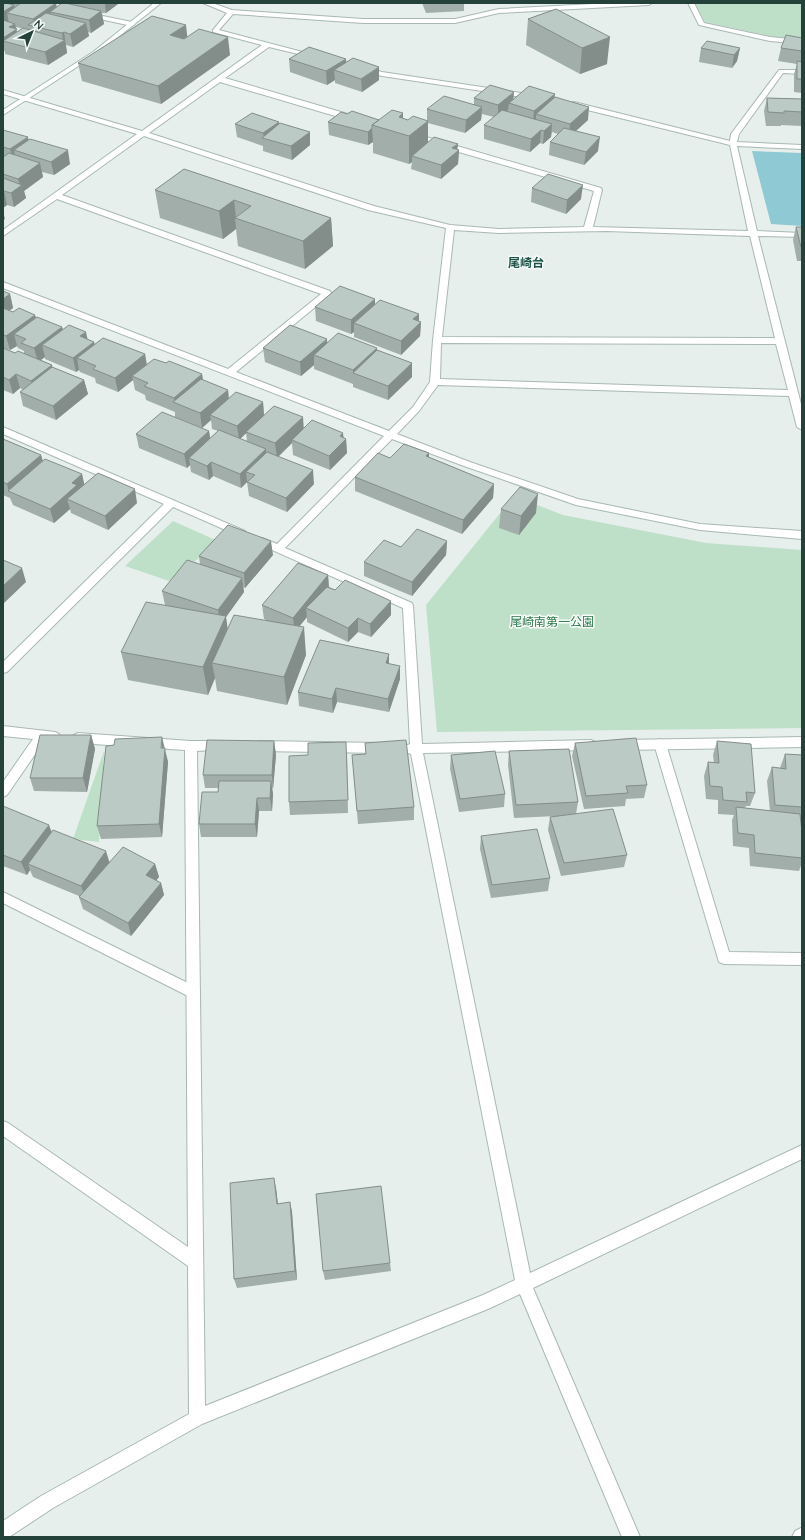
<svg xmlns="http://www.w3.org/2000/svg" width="805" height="1540" viewBox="0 0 805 1540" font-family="Quicksand,'Noto Sans JP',sans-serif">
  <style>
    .green { fill: #bfe0c8 }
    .water { fill: #8ec9d4 }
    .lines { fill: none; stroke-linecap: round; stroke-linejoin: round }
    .lane-casing { stroke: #a8b8b2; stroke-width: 2 }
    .street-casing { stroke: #a8b8b2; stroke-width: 2 }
    .secondary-casing { stroke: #a4bbb3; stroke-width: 2 }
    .lane { fill: #fff; fill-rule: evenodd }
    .street { fill: #fff; fill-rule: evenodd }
    .secondary { fill: #fff; fill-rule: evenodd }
    .wall { fill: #a1aea9; fill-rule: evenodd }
    .shaded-wall { fill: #838d89 }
    .building { fill: #bbcac4; stroke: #838d89 }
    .labels { text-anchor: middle; stroke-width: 3; stroke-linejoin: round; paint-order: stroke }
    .far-quarter-label { font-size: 12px; font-weight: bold; fill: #1f5548; stroke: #f7fbf9 }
    .park-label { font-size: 12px; fill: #2d7a4b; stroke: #f7fbf9 }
  </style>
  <rect width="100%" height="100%" fill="#e6efeb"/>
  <path class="green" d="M695 3H802V40L774 37 705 22Z
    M514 496 563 515 706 543 802 550V728L437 732 426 605Z
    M173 521 220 542 169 581 125 566Z
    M104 751 99 842 73 839Z"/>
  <path class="water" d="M752 151 802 153V226L771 224Z"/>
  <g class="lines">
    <g class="lane-casing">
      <path id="lane" d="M88 13 132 22 135 24 132 26 86 16V14Z
        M660 739 664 741 666 744 729 952 802 953V965L724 964 719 962 654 744 656 741Z
        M3 892 198 988 200 992 198 996 193 998 188 996 3 903Z"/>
    </g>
    <g class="street-casing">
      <path id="street" d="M203 3H212L232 10 363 19H455L499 9 612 3H652L649 5 499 13 455 23H363L233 14 219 30 318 56 315 58 269 47 225 78 358 117V121H352L220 82 149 133 374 206 450 225 499 229 584 227 594 191 410 138V134H416L601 188 602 190 593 227 748 231 730 145 571 106 570 104 574 102 730 141 731 134 779 70H802V74L783 73 739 134 737 142 802 145V149L737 146 757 231 802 233V237L758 236 802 408V430L797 427 789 396 438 385 419 411 397 434 470 462 578 499 700 524 802 531V539L700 530 576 505 464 466 392 439 285 548 412 603 413 606 422 744 591 740 595 742 597 745 595 748 591 750 423 753 530 1273 802 1145V1159L533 1288 640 1537H622L520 1294 488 1309 202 1424 53 1508 9 1537H3V1521L41 1496 189 1414 188 1266 3 1136V1121L8 1123 188 1247 185 750 78 743 74 741 72 738 74 735 78 733 191 741H223L227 743 229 746 227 749 197 751 205 1406 483 1295 515 1280 411 754 405 752 403 749 405 746 410 744 403 608 254 542 253 540 254 538H262L277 544 384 436 3 288V282L228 369 321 294 57 199 3 236V230L137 134 3 94V90L142 131 262 45 213 32V30L227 13ZM144 136 368 210 446 228 433 340 430 382 413 407 389 431 236 372 330 295 331 293 330 291 62 195ZM454 230 499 233 607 231 750 236 775 338 442 337ZM441 343 776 344 788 390 440 379Z
        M688 3H694L704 23 770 37 802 40V44L770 41 699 25Z
        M363 67 382 72 535 95 539 97 535 99 382 76 361 70V68Z
        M3 427 245 531 246 533 241 536 237 535 173 507 7 672 3 673V662L164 504 3 434Z
        M3 726 55 732 59 734 61 737 59 740 55 742 45 740 7 795 3 797V782L33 739 3 736Z
        M802 737V747L621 750 617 748 615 745 617 742 621 740Z
        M259 741 381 743 385 745 387 748 385 751 381 753 259 751 255 749 253 746 255 743Z
        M801 1528 802 1537H792L795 1531Z"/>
    </g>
    <g class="secondary-casing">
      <path id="secondary" d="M154 3H161L97 54 3 115V110L93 52Z"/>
    </g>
    <use href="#lane" class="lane"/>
    <use href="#street" class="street"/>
    <use href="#secondary" class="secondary"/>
  </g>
  <path class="wall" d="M3 3H54L57 7 72 5V3H118V4L106 13H102L104 24 91 33 88 32 89 36 73 47 66 45 67 53 48 65 5 54V51H3ZM16 27 29 30H30L17 32Z
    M422 3H464V11L426 13Z
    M556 9 607 64 580 74 526 45 528 19Z
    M187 37 230 55 161 104 82 81 78 63Z
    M802 38V93L794 92V74L797 64 778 61 781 48Z
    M701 48H740L737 61 732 68 699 62Z
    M289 59 346 63 379 80 362 92 335 83V80L327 85 290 72Z
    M555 94 554 98 588 120 576 131 598 151 584 165 549 155 550 142 558 134 552 132 551 137 543 144 540 143 530 152 484 139V125L494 117 482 114 481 120 465 133 428 123V142L458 144 457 150H459L458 164 441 179 411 169 412 162 409 164 373 153V142L368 145 329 135 328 122 347 114 379 120 403 113V118L408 120H427V109L474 104V98L514 99Z
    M767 98 802 99V126L781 125V126H766L764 111Z
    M235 124H280L310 145 292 160 263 151V146L237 137Z
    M3 130 28 140 70 164 54 175 42 172 43 177 24 191 26 198 14 207 7 205 3 208Z
    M184 169 331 218 333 246 305 269 238 246 236 229 223 239 160 218 155 190Z
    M532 188 581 199 566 214 531 202Z
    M796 227H802V261H797L793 240Z
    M3 291 10 294 13 308 9 311 13 312 35 315 36 318 62 327 63 329 94 342 95 344 145 354 147 364 166 363 202 374 203 380 228 390 229 399 263 402 264 415 303 417V429L343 437 346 439 347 453 330 470 293 455 292 443 278 456 314 484 287 512 249 496 247 482 241 488 213 476 209 480 191 472 190 465 187 468 139 448 136 434 209 431 210 438 218 431 212 429 211 420 202 428 175 417V412L146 400 145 395 135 390 133 380 118 392 96 383 95 378 80 372 79 370 76 372 45 359V357L41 360 52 365V367L84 380 88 394 56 420 23 406 20 392 23 390 20 388 13 394 3 390V348L15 353H24V351L18 348 17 346 10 350 3 348ZM246 433 247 441 240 439Z
    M375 299V304L421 322 420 336 401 355 354 337V332L351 334 316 321 315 307Z
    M327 343 377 350 412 363V377L388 400 353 387V384L314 369V365L301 376 265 362 263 348Z
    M3 439 41 455 43 461 82 474 84 484 137 503 108 530 71 513 70 509 54 523 13 505 10 498 3 495Z
    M429 453V457L494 484 493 498 462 534 355 491V477L390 458Z
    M501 509 536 513 519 535 499 528Z
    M447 541 446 555 412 596 364 576V562Z
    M273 555 245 588 243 587 244 592 226 617 227 629 268 621 264 619 262 605 328 575 329 587 391 615 371 637 358 632 348 642 307 622V617L299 626 306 655 287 705 217 691 215 678 208 695 128 680 121 652 169 606 165 605 162 591 200 564 199 556Z
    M389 654V664L400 679 389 712 337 702 333 713 299 706 298 692Z
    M91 735 95 749 87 792 34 791 30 778Z
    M274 741 276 755 273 789 272 788 273 794 272 811H259L257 837H201L199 824 218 792V788H205L203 775Z
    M717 741 755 793 750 806H746L745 808 770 811 767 781 772 767 780 768 785 754 802 755V820H801L802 832V863L799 871 750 866 749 848 733 846 732 820 734 815 718 814V800L706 799 704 776 708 762 714 763 713 755Z
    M365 743 414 807V820L358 824 352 755 366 754Z
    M575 743 647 785 644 798 626 799 625 806 584 809 572 756Z
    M164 748 168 762 162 837 101 839 97 826Z
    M509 751 578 802 576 814 627 855 624 867 561 876 548 830 550 817 557 816 514 818 508 765Z
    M347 755 348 813 290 815 289 802Z
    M451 755 505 794 504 807 459 812 450 769Z
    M3 806 110 862 155 864 159 877 156 880 161 883 164 895 131 936 83 909 79 897V896L33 877 30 870 27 875 3 866Z
    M481 836 550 878 548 891 491 898 480 849Z
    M276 1188 278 1204 290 1202 292 1212 297 1280 237 1288 234 1279Z
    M390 1263 391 1271 325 1280 323 1271Z"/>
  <path class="shaded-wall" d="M56 3 58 13 50 12 52 21 35 27 33 19Z
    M105 3H118V4L106 13Z
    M14 5 16 15 7 13 9 23 3 27V12Z
    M101 11 104 24 91 33 89 20Z
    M86 23 89 36 73 47 70 34Z
    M15 24 19 42 3 41V38L9 27Z
    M186 25 188 43 170 35Z
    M64 32 67 53 48 65 45 52 63 40 62 33Z
    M228 37 230 55 161 104 158 86Z
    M610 37 607 64 580 74 582 48Z
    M740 48 737 61 732 68 734 55Z
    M346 59 347 72 334 70 335 80 327 85 326 71Z
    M379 67V80L362 92 361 79Z
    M514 92 513 105 509 103 508 110 498 119V105Z
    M555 94 553 107 536 114V122L533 124 534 111Z
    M482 107 481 120 465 133 466 120Z
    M589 107 588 120 569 137 570 124Z
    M403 113V135L399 117Z
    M428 121V148L412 156V162L409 164V136Z
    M279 122 280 135 264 138 263 133Z
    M552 124 551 137 543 144 544 131Z
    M372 128 373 142 368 145V132Z
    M541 130 540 143 530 152 531 139Z
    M310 132V145L292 160 291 146Z
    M28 137 31 151 14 150 16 161 14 163 10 149Z
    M600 137 598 151 584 165 586 152Z
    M458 144 457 151 459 150 458 164 441 179V165L452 148Z
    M68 150 70 164 54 175 51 162Z
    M40 163 43 177 24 191 26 198 14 207 11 193 20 186 18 179Z
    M583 185 581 199 566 214 567 200Z
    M4 191 7 205 3 208V192Z
    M234 200 236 218H235L236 229 223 239 219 211Z
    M3 211 5 219 3 220Z
    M331 218 333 246 305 269 303 241Z
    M10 294 13 308 3 315V299Z
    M375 299V313L354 323V332L351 334V320Z
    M419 314V324L421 322 420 336 401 355V341L413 319Z
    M35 315 39 329 14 334 17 346 10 350 6 336Z
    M62 327 66 341 42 345 45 357 38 362 34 348Z
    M86 332 89 346 80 336Z
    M327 339 328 353 314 355V365L301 376 300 362Z
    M94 342 97 356 77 358 79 370 76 372 73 358Z
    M377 348 378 362 353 373V370Z
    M145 354 147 369 132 376 133 380 118 392 115 378Z
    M412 363V377L388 400V386Z
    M52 365 55 379 35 395 31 381Z
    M16 374 20 388 13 394 9 380Z
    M202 374 204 388 174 403V398Z
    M84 380 88 394 56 420 53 406Z
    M228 390 229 404 210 415 211 420 202 428 200 413Z
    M263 402 264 416 239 440 237 426Z
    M303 417 304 431 292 440V443L277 458 275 443Z
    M209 431 211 445 189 458 190 465 187 468 184 454Z
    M343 433 344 441 346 439 347 453 330 470 329 456 340 436Z
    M266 449 267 463 246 472 247 482 241 488 240 474Z
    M429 453V467L426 456Z
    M41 455 45 469 9 492 7 484Z
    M211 462 213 476 209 480 207 466Z
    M313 470 314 484 287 512 286 498Z
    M82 474 85 488 67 499 70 509 54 523 50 509 72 483Z
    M494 484 493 498 462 534 463 520Z
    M135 489 137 503 108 530 105 516Z
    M538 494 536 513 519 535 521 516Z
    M271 541 273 555 245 588 244 573Z
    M447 541 446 555 412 596V582Z
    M22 568 26 582 3 604V586Z
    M328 575 329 589 306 608 307 617 295 632 293 618Z
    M242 578 244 592 226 617 230 644 212 663 215 678 208 695 203 667 220 624 218 610Z
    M391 601V615L371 637 370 624Z
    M358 618V632L348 642V628Z
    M304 627 306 655 287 705 284 677Z
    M389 654V667L386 663Z
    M400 666V679L389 712 388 699Z
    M336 688 337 702 333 713 332 699Z
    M91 735 95 749 87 792 83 778Z
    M162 737 168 762 162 837 159 824Z
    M274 741 276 755 273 789 272 775Z
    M271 781 273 794 272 811 270 798Z
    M257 798 259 811 257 837 255 824Z
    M49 825 54 838 28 864 30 870 27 875 21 862Z
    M106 851 110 864 86 899 81 886Z
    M155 864 159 877 150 888 146 875Z
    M161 883 164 895 131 936 128 923Z
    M274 1178 276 1188 279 1214 277 1204Z
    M290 1202 292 1212 297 1280 295 1271Z"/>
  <path class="building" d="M3 3H5L14 5 3 12Z
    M21 3H56L33 19 7 13Z
    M62 3H65L101 11 89 20 50 12Z
    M556 9 610 37 582 48 528 19Z
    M46 13 86 23 70 34 64 32 62 33 28 25Z
    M152 16 186 25 170 35 184 39 199 29 228 37 158 86 78 63Z
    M3 20 15 24 9 27 17 29 3 38Z
    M23 28 65 40 45 52 3 41Z
    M786 35 802 38V51L781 48Z
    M707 41 740 48 734 55 701 48Z
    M309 47 346 59 326 71 289 59Z
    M353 58 379 67 361 79 334 70Z
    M797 61 802 62V79H797Z
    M490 85 514 92 498 105 474 98Z
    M529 86 555 94 534 111 509 103Z
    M444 96 482 107 466 120 427 109Z
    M555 97 589 107 570 124 536 114Z
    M767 98 802 99V112L784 111V113L768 112Z
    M392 110 403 113 399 117 408 120 413 116 428 121 409 136 372 125Z
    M502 110 552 124 544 131 541 130 531 139 484 125Z
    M352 111 379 120 372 125V128L368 132 328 122 341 112 347 114Z
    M252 113 279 122 263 133 235 124Z
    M280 123 310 132 291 146 262 138Z
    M564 128 600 137 586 152 550 142Z
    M3 130 28 137 10 149 3 147Z
    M434 137 458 144 452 148 459 150 441 165 412 156Z
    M30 139 68 150 51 162 14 150Z
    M9 153 40 163 18 179 3 174V157Z
    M184 169 331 218 303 241 235 218 251 206 234 200 219 211 155 190Z
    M548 174 583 185 567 200 532 188Z
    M3 178 22 185 11 193 4 191 3 192Z
    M796 227H802V247H801Z
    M340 286 375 299 351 320 315 307Z
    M3 291 10 294 3 299Z
    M380 300 419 314 413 319 421 322 401 341 354 323Z
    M3 308 13 312 19 308 35 315 6 336 3 335Z
    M37 317 62 327 34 348 21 343 26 339 14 334Z
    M69 325 86 332 80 336 94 342 73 358 42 345Z
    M290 325 327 339 300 362 263 348Z
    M338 333 377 348 353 370 314 355Z
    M103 338 145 354 115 378 93 369 96 366 77 358Z
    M3 348 15 353 18 351 52 365 31 381 16 374 9 380 3 377Z
    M377 350 412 363 388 386 353 373Z
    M154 359 166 363 169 361 202 374 174 398 144 386 148 383 132 376Z
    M52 367 84 380 53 406 20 392Z
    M201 379 228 390 200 413 173 402Z
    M236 392 263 402 237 426 210 415Z
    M274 406 303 417 275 443 246 432Z
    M162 412 209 431 184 454 136 434Z
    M312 420 343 433 340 436 346 439 329 456 292 440Z
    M219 430 266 449 240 474 211 462 207 466 189 458Z
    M3 439 41 455 7 484 3 482Z
    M404 444 429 453 426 456 494 484 463 520 355 477 378 453 390 458Z
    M267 452 313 470 286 498 247 482 255 475 246 472Z
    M45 459 82 474 72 483 77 485 50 509 8 491Z
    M98 473 135 489 105 516 67 499Z
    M520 487 538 494 521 516 501 509Z
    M228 525 271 541 244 573 199 556Z
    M417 529 447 541 412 582 364 562 384 540 401 547Z
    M3 560 22 568 3 586Z
    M187 560 242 578 218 610 162 591Z
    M298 563 328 575 293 618 262 605Z
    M345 580 391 601 370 624 358 618 348 628 306 608 327 587 335 590Z
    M146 602 226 616 203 667 121 652Z
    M234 615 304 627 284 677 212 663Z
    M320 640 389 654 386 663 400 666 388 699 336 688 332 699 298 692Z
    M40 735H91L83 778H30Z
    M162 737 161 748H165L159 824 97 826 106 746 114 745 115 739Z
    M636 738 647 785 626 786 628 793 586 796 575 743Z
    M207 740 274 741 272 775H203Z
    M406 740 414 807 357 811 352 755 366 754 365 743Z
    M717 741 751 744 755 793 746 792 747 802 723 800 722 787 710 786 708 762 719 763Z
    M346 742 348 800 289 802V756L308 755V743Z
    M569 749 578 802 516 805 509 751Z
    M495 751 505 794 460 799 451 755Z
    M785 754 802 755V807L775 805 772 767 786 769Z
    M219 781H271L270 798H257L255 824H199L202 792H218Z
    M3 806 49 825 21 862 3 855Z
    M736 807 800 814 802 832V858L755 853 754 835 738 833Z
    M613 809 627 855 564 863 550 817Z
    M537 829 550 878 492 885 481 836Z
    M53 830 106 851 81 886 28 864Z
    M123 847 155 864 146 875 161 883 128 923 79 897Z
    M274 1178 277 1204 290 1202 295 1271 234 1279 230 1183Z
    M381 1186 390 1263 323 1271 316 1194Z"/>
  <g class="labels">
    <g class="far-quarter-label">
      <text x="526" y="267">尾崎台</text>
    </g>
    <g class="park-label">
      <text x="552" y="626">尾崎南第一公園</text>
    </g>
  </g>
  <rect width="805" height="1540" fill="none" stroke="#24423a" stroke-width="8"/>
  <g transform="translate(32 32) rotate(43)" stroke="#f7fbf9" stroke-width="3" paint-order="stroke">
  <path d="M0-3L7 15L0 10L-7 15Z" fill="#24423a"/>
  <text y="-6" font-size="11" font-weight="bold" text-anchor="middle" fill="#24423a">N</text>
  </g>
</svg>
